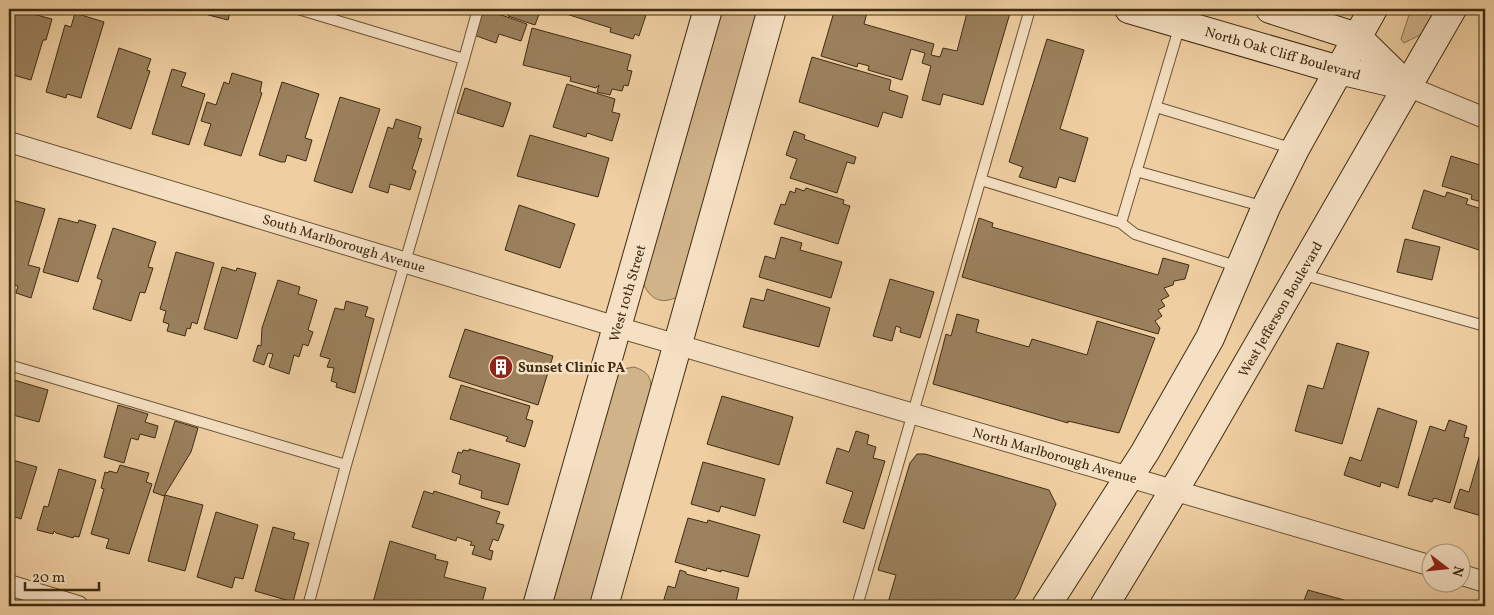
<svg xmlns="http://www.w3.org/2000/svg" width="1494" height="615" viewBox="0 0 1494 615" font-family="Vollkorn,serif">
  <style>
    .green { fill: #d1b38a; stroke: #88704e }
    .building { fill: #9b815d; stroke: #3f2c13 }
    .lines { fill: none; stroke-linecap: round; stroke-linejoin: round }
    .lane-casing { stroke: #6b5537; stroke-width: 12 }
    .street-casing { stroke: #6b5537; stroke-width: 22 }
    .secondary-casing { stroke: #3f2c13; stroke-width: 30 }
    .lane { stroke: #f5e0c3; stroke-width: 10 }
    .street { stroke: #f5e0c3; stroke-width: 20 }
    .secondary { stroke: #f5e0c3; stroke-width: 28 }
    .labels { text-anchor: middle; stroke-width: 5; stroke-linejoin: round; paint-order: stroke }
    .street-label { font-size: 14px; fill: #3f2c13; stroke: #f5e0c3 }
    .poi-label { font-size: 14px; font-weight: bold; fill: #3f2c13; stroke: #f5e0c3; text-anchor: start }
  </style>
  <rect width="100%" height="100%" fill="#efcfa2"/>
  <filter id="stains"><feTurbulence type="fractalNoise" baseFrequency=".004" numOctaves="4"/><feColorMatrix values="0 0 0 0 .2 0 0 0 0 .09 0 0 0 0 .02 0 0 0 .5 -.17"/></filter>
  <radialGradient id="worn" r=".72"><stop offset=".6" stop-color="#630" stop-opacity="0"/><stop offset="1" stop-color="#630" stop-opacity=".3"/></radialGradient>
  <path class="green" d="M721 9H762L677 297C661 305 650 299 643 283Z
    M1411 9H1436L1422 34 1404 43 1401 39Z
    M634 367C647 371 652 377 651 391L590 606H548L615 375 623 369Z"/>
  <path class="building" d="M10 9H30L29 13 52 19 46 40H43L31 80 13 75 12 80 9 79Z
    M185 9H231L228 20Z
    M484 9 527 24 521 41 499 34 496 43 474 35Z
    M498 9H541L535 25 508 16 509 13Z
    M565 9H648L639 36 635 34 633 39 610 32 611 28 563 13Z
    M832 9H868L864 24 934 44 931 55 940 57 943 48 957 51 968 9H995L1010 13 983 105 943 94 940 105 922 100 931 66 922 63 925 53 911 49 902 80 868 70 869 66 858 63 857 67 821 56 834 12 831 11Z
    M75 13 104 22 81 98 67 94 66 98 46 92 65 25 71 27Z
    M532 28 631 55 627 70 632 71 628 86 624 85 622 91 612 89 610 95 597 92 599 85 596 88 570 81 571 77 523 65Z
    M1047 39 1084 50 1060 129 1088 138 1075 182 1059 177 1056 188 1019 177 1023 167 1009 162Z
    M119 48 151 59 147 70 150 71 131 129 97 117Z
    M812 57 891 80 889 90 908 96 902 118 883 112 878 127 799 102Z
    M172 69 186 73 181 86 205 94 189 145 152 134Z
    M232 73 262 82 260 92 262 93 241 156 204 145 211 124 201 121 207 102 216 105 224 82 229 84Z
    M282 82 319 94 305 138 312 140 306 161 287 155 285 162H281L259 155Z
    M567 84 615 99 612 112 620 114 612 141 587 133 586 137 553 127Z
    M465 88 511 103 503 127 457 113Z
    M340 97 380 109 352 193 314 181Z
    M396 119 421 127 418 138 422 139 412 169 416 171 410 190 390 184 388 193 369 187 388 127 393 129Z
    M794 131 805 135 804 139 856 157 854 164 847 162 837 193 790 178 797 159 786 155Z
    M530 135 609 158 598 197 517 176Z
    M1451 156 1480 165 1481 159 1485 160V203L1471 199 1472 195 1442 186Z
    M796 188 804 191 806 188 844 200 843 204 850 206 838 244 774 224 781 204 785 205 790 191 795 193Z
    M1424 190 1445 197 1447 192 1468 199 1466 204 1485 210V242L1482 251 1412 228Z
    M9 199 45 209 28 265 40 268 31 298 16 293 18 286 14 285 12 290 9 289Z
    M519 205 575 224 560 268 505 250Z
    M59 218 78 223 79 220 96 225 78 282 43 272Z
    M979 218 993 223 992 227 1158 275 1163 258 1189 265 1185 279 1174 281 1173 285 1164 288 1169 296 1161 300 1165 306 1158 310 1162 316 1155 321 1160 328 1158 334 962 277Z
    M113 228 156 242 148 267 153 268 145 293 140 292 131 321 93 309 102 280 97 278Z
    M781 237 802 243 800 250 842 262 831 298 759 277 765 256 775 259Z
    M1405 239 1440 247 1432 280 1397 272Z
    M176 252 214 263 197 324 192 322 190 329 187 328 185 336 167 331 169 324 163 322 166 311 160 309Z
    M222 267 236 271 237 268 256 273 237 339 204 329Z
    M890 279 934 292 920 338 900 332 901 328 896 326 892 341 873 336Z
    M278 280 300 287 298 294 317 300 308 330 313 332 308 346 303 344 299 357 294 355 289 374 269 367 273 354 268 353 264 365 253 361 258 345 261 346 262 328Z
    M767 289 830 308 819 347 743 327 751 298 764 301Z
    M346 301 368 307 365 316 374 319 355 393 336 387 337 383 331 381 334 368 327 367 330 359 320 356 335 308 344 310Z
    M957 314 979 320 976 332 1029 347 1032 339 1087 355 1097 321 1155 338 1119 433 1068 421V423L933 384 946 334 951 336Z
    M465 329 553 356 538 405 449 377Z
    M1337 343 1369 352 1342 444 1295 431 1308 385 1323 389Z
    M14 380 48 390 39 422 9 414V396Z
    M461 385 530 406 526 419 533 421 525 447 506 441 508 437 450 419Z
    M722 396 793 417 779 465 707 444Z
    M118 405 148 414 145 422 158 426 155 438 140 434 138 440 131 438 124 463 104 457Z
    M1378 408 1417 421 1398 488 1381 482 1380 487 1344 475 1350 457 1361 461Z
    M1449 420 1467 426 1464 437 1469 438 1450 503 1434 498 1432 502 1408 495 1430 426 1445 431Z
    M175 421 198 428 191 452 164 496 153 492Z
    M856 431 869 435 867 444 876 447 873 458 885 461 864 529 843 522 853 492 826 483 837 448 849 452Z
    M1484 440H1485V517L1454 508 1460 489 1469 492Z
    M469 449 520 464 508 505 481 498 482 491 459 484 461 475 452 472 458 452 462 453 463 450 469 451Z
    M917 454H925L1049 490 1056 504 1018 594 1010 606H887L896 575 878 570 910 463Z
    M9 459 37 467 21 519 9 515Z
    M703 462 765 479 755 516 721 506 719 512 691 504Z
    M120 465 149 473 146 482 152 484 129 554 106 548 109 539 91 534 104 489 101 488 105 472 108 473 109 471 117 473Z
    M59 469 96 480 79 537 74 536 73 538 56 533 54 531 53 534 37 530 44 506 48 507Z
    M424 491 433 494 434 491 500 512 496 523 504 525 498 541 493 539 489 550 493 551 491 560 472 554 475 546 470 545 472 542 457 537 456 541 412 527Z
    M165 495 203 505 185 571 148 561Z
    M216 512 258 525 243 579 235 577 232 588 197 577Z
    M688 518 707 523 708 520 760 535 748 577 721 570V572L707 568 706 571 675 562Z
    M273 527 295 533 293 539 309 543 293 602 255 591Z
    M390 541 436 555 435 559 448 562 444 577 486 588 481 606H372Z
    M680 570 686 572V574L739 588 735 606H662L668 586 675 588Z
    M1308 590 1344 600 1342 606H1302Z"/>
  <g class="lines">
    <g class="lane-casing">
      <path id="lane" d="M298 9 464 59 478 9
        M1156 107 1294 149
        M1136 171 1265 207
        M981 180 1121 223 1135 234 1239 267
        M1121 223 1180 25
        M1301 274 1485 326
        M9 365 346 465
        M308 606 346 465 464 59
        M857 606 1030 9"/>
    </g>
    <g class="street-casing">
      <path id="street" d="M1407 86 1485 118
        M9 142 617 327 1432 566
        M1462 575 1485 582
        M9 585 78 606"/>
    </g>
    <g class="secondary-casing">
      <path id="secondary" d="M1129 9 1339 70 1407 86
        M1270 9 1357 37 1407 86
        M537 606 708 9
        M604 606 772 9
        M1046 606 1145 452 1210 338 1266 207 1295 149 1373 9
        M1104 606 1188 467 1452 9"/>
    </g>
    <use href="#lane" class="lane"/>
    <use href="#street" class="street"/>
    <use href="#secondary" class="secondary"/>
  </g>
  <defs>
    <g id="building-disc" transform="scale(1.25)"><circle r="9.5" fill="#8f2418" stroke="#f5e0c3"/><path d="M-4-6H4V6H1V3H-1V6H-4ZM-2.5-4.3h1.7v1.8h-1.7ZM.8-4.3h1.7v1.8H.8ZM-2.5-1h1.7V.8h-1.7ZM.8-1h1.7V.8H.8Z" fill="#fff"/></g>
  </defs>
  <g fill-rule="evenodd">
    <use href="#building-disc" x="501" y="367"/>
  </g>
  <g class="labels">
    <g class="street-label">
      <text transform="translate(1283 53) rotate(16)" y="5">North Oak Cliff Boulevard</text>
      <text transform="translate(344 243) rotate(17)" y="5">South Marlborough Avenue</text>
      <text transform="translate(627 293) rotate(-74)" y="5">West 10th Street</text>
      <text transform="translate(1280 309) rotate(-60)" y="5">West Jefferson Boulevard</text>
      <text transform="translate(1055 455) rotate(16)" y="5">North Marlborough Avenue</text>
    </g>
    <g class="poi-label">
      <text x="518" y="372">Sunset Clinic PA</text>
    </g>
  </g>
  <rect width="1494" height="615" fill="none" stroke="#efcfa2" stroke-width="30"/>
  <rect x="10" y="10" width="1474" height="595" fill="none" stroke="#3f2c13" stroke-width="2.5"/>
  <rect x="15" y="15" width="1464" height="585" fill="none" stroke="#3f2c13"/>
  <g transform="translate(1446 568) rotate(106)"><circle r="24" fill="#f5e0c3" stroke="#ac987d"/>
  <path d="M0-4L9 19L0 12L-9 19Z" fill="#8f2418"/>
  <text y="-8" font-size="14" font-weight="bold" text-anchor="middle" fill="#3f2c13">N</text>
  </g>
  <path d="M25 582v8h74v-8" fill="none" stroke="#3f2c13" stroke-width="2.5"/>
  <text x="32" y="582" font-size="15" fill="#3f2c13" stroke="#f5e0c3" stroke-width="4" paint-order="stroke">20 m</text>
  <rect width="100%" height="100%" filter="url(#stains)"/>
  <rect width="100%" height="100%" fill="url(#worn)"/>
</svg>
